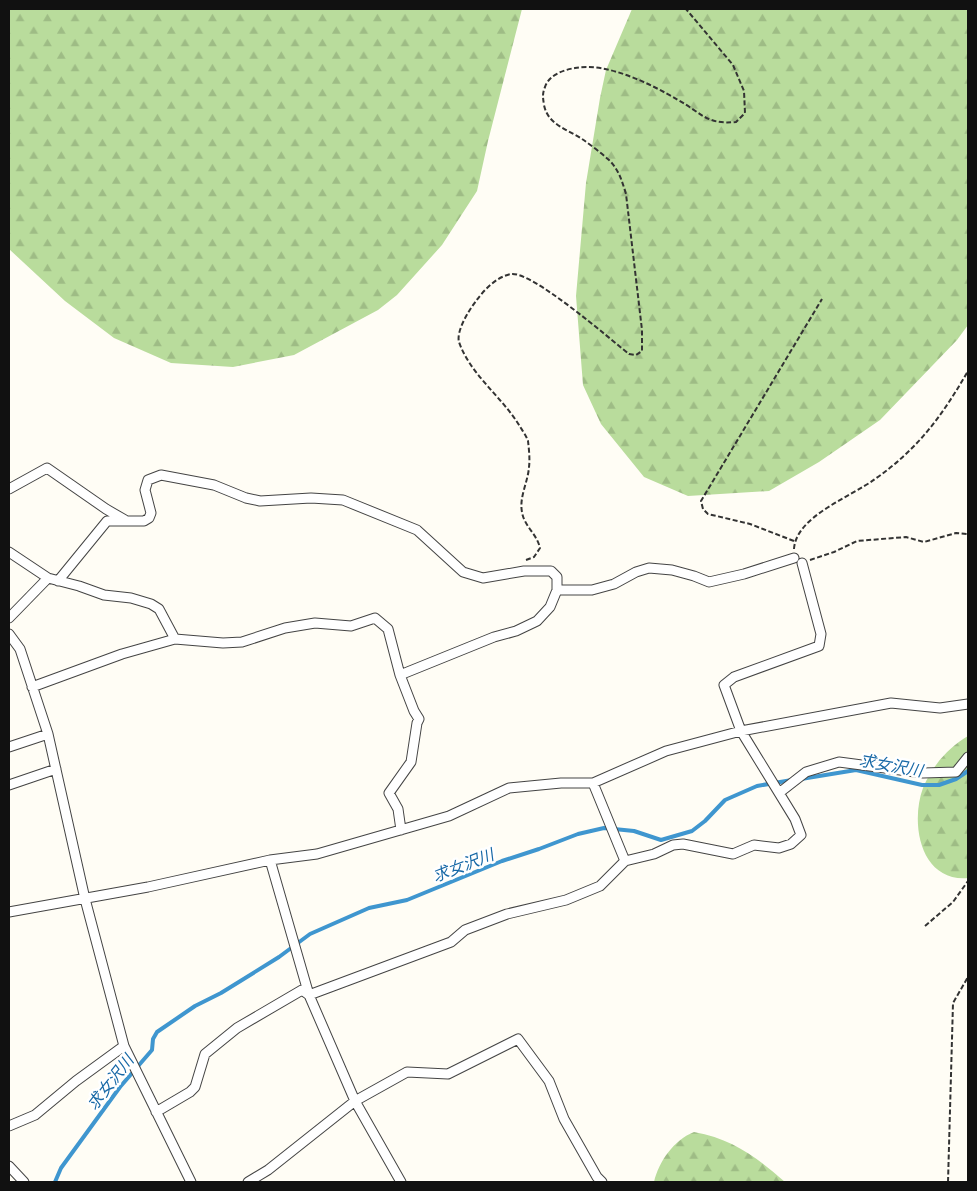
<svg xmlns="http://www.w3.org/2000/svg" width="977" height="1191" viewBox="0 0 977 1191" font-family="Lora,'Noto Sans JP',serif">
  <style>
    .forest { fill: url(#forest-firs) }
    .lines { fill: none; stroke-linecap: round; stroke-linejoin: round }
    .stream { stroke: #3f96cf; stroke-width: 4 }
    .street-casing { stroke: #444; stroke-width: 11 }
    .path { stroke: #333; stroke-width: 2; stroke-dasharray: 5 2.5; stroke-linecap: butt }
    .street { stroke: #fff; stroke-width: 9 }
    .labels { text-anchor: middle; stroke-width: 5; stroke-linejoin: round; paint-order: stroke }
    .water-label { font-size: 16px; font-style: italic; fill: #1768a6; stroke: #fff }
  </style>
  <defs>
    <pattern id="forest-firs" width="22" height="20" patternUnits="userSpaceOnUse" patternTransform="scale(1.25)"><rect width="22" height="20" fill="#b9dc9c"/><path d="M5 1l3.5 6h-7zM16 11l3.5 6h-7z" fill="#9ebc85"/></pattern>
  </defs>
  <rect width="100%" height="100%" fill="#fffdf5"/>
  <path class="forest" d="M9 9H522L488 141 477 191 442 245 397 295 378 310 294 355 233 367 171 363 114 338 65 301 9 249Z
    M632 9H968V325L957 340 880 420 819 462 769 491 688 496 644 477 601 424 583 385 576 296 586 183 600 98 606 70Z
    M968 736V878C920 882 910 823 923 788 932 766 948 748 968 736Z
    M694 1132C733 1139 756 1157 785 1182H654C659 1161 674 1140 694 1132Z"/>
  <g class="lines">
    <path class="stream" d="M801 779 856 770 922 785H939L956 779 968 771
      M55 1182 61 1168 120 1087 152 1050 153 1039 157 1032 195 1006 221 993 279 957 310 934 369 908 407 900 502 861 539 849 578 834 604 828 634 831 661 840 692 831 705 821 725 800 757 786 792 780"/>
    <g class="street-casing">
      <path id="street" d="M9 489 47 468 106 509 125 520
        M9 552 48 578 79 586 104 595 131 598 151 604 159 609 175 639
        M58 581 107 521H144L149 518 151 513 145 490 148 480 161 475 214 485 246 498 260 501 311 498 343 500 417 530 463 572 483 578 524 571H551L557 577V590L550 607 537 621 516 631 494 637 400 675 414 711 419 719 417 723 411 762 389 793 398 809 401 830
        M557 590H592L614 584 636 572 649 568 672 570 694 576 709 582 744 574 794 558
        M9 618 48 578
        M9 634 20 649 48 734 85 899 124 1046 191 1182
        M32 687 122 654 175 639 223 643 242 642 285 628 315 623 351 626 375 618 388 629 400 675
        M9 747 48 734
        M9 785 56 769
        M779 793 806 772 839 762 923 773 956 772 968 757
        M270 860 309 995 355 1101 401 1182
        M625 861 654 854 673 845 683 844 733 854 754 845 779 848 791 844 801 835 795 819 741 731 724 685 734 677 819 646 821 634 802 563
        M9 912 148 887 270 860 317 854 449 816 509 788 561 783H593L666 751 741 731 891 703 940 708 968 704
        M309 995 451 942 465 930 507 914 566 900 600 886 625 861 593 783
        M156 1112 190 1092 195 1087 205 1054 237 1028 302 990 309 995
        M9 1126 35 1115 76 1081 124 1046
        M9 1166 24 1182
        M248 1182 268 1170 355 1101 407 1072 448 1074 518 1039 549 1081 564 1119 597 1177 602 1182"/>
    </g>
    <path class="path" d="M794 541 750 524 708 514 703 509 701 501 822 299
      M794 549C796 516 851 497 875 479 918 449 942 416 968 371
      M526 560 534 557 540 548C537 534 524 526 522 512 519 497 528 482 529 467 530 460 529 449 528 441 526 435 522 430 519 425 501 396 470 374 459 342 456 331 469 310 476 301 484 290 496 277 511 274 532 271 610 339 629 354L636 355 642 351V330L626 194C622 181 619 170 609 160 601 153 591 145 582 139 567 129 548 125 544 105 543 98 542 94 545 87 549 75 563 70 575 68 607 62 651 84 678 100 702 113 706 125 736 122L745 113 744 91 733 65 686 9
      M810 560 834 552 857 541 906 537 924 542 956 533 968 534
      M925 926 953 902 968 881
      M948 1182 953 1003 968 977"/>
    <use href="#street" class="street"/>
  </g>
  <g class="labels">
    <g class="water-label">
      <text transform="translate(891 765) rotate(10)" y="6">求女沢川</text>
      <text transform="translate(463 865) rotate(-21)" y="6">求女沢川</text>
      <text transform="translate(110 1082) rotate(-52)" y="6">求女沢川</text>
    </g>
  </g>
  <rect width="977" height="1191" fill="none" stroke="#111111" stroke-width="20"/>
</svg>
